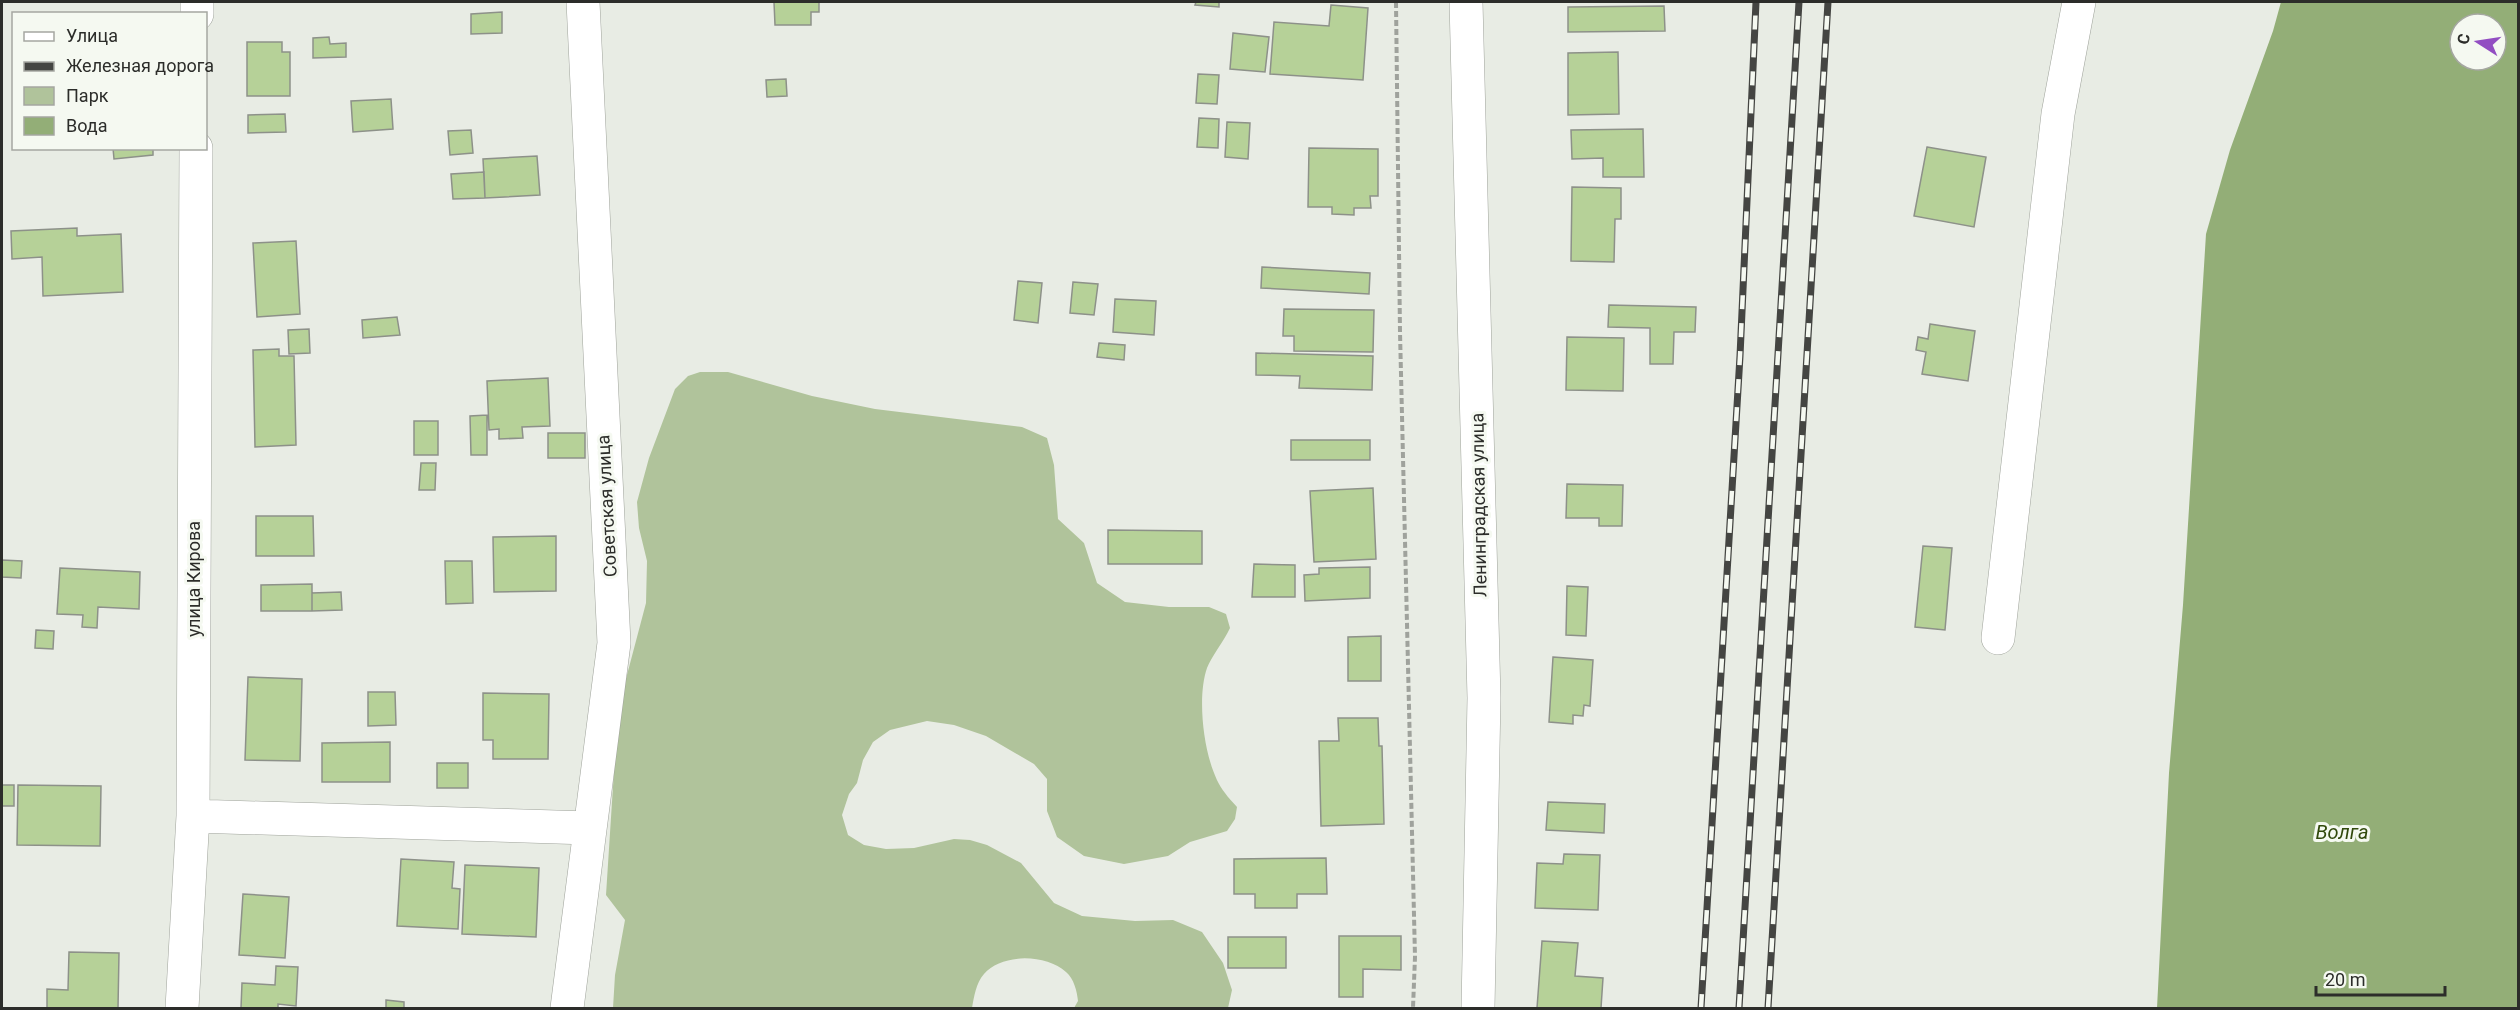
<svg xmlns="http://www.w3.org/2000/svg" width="2520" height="1010" viewBox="0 0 2520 1010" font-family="Roboto,sans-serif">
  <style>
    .green { fill: #b0c39b }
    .water { fill: #93ae77; fill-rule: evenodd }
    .building { fill: #b6d198; stroke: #8d9189; stroke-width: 1.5 }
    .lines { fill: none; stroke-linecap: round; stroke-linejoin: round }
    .minor-casing { stroke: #9fa39b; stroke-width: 34 }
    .major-casing { stroke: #9fa39b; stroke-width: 34 }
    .path { stroke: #9fa29c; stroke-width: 4; stroke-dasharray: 6 3; stroke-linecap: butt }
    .minor { stroke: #fff; stroke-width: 33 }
    .major { stroke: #fff; stroke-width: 33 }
    .rail-casing { stroke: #444542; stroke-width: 7 }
    .rail { stroke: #f5f9f1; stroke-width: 4.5; stroke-dasharray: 14; stroke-linecap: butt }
    .labels { text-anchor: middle; stroke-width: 6; stroke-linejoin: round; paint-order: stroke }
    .street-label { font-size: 18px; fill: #2c2d2a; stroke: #f5f9f1 }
    .water-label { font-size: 20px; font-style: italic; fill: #31490c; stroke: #f5f9f1 }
  </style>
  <rect width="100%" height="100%" fill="#e8ece4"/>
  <path class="green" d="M700 372H728L812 396 875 409 1022 427 1047 438 1054 465 1058 519 1084 543 1097 583 1125 602 1169 607H1209L1226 614 1230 628C1224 641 1211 657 1207 668 1196 699 1204 767 1225 793 1228 798 1233 802 1237 807L1235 819 1227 831 1190 842 1168 856 1124 864 1084 856 1057 837 1047 811V779L1034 764 986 736 954 725 927 721 890 730 873 742 863 760 857 783 849 794 842 815 848 835 864 845 886 849 914 848 954 839 970 840 987 845 1021 863 1054 903 1082 916 1135 921 1173 920 1202 932 1223 963 1232 990 1228 1008H1074L1078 1001C1077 991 1074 979 1066 972 1046 954 1002 953 984 974 976 983 974 997 972 1008H613L615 975 625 920 606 895 618 709 646 603 647 561 639 528 637 502 649 458 675 389 688 376Z"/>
  <path class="water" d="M2281 2H2518V1008H2157L2169 773 2183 605 2206 234 2230 150 2273 31ZM2460 24H2496V60H2460Z"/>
  <path class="building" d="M774 2H819V12H811V25H775Z
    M1196 2H1219V7L1195 5Z
    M1331 5 1368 8 1363 80 1270 74 1274 22 1329 26Z
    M1664 6 1665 31 1568 32V7Z
    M502 12V33L471 34V14Z
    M1233 33 1269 37 1265 72 1230 69Z
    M329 37 330 44 346 43V57L313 58V38Z
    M247 42H282V52H290V96H247Z
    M1618 52 1619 114 1568 115V53Z
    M1198 74 1219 75 1217 104 1196 103Z
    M786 79 787 96 767 97 766 80Z
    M391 99 393 129 353 132 351 101Z
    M285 114 286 132 248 133V115Z
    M1199 118 1219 119 1218 148 1197 147Z
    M1227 122 1250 123 1248 159 1225 157Z
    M1643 129 1644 177H1603V158L1572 159 1571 130Z
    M471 130 473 153 450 155 448 131Z
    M1927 147 1986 157 1974 227 1914 216Z
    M113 148H153V155L114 159Z
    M1309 148 1378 149V196H1370L1371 208H1354V215L1332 214V207H1308Z
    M537 156 540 195 485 198 483 159Z
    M484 172 485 198 453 199 451 174Z
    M1572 187 1621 188V219H1615L1614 262 1571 261Z
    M77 228V236L121 234 123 292 43 296 42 257 12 259 11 231Z
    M296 241 300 314 257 317 253 243Z
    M1262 267 1370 273 1369 294 1261 288Z
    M1018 281 1042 283 1038 323 1014 320Z
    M1073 282 1098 284 1094 315 1070 313Z
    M1115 299 1156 301 1154 335 1113 332Z
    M1609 305 1696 307 1695 332H1674L1673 364H1650V328L1608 327Z
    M1284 309 1374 310 1373 352 1294 351V336H1283Z
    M397 317 400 335 363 338 362 320Z
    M1930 324 1975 331 1968 381 1922 374 1926 352 1916 350 1918 337 1928 339Z
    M309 329 310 353 289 354 288 330Z
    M1567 337 1624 338 1623 391 1566 390Z
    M1099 343 1125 345 1124 360 1097 357Z
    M279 349V356H294L296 445 255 447 253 350Z
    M1256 353 1373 356 1372 390 1299 388 1300 376 1256 375Z
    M548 378 550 426 522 427 523 438 499 439V429L489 430 487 381Z
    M487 415V455H471L470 416Z
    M414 421H438V455H414Z
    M548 433H585V458H548Z
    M1291 440H1370V460H1291Z
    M421 463H436L435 490H419Z
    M1567 484 1623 485 1622 526H1599V518H1566Z
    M1373 488 1376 559 1314 562 1310 491Z
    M256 516H313L314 556H256Z
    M1108 530 1202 531V564H1108Z
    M556 536V591L494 592 493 537Z
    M1923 546 1952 548 1945 630 1915 627Z
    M2 560 22 561 21 578 2 577Z
    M445 561H472L473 603 446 604Z
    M1254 564 1295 565V597H1252Z
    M1370 567V598L1305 601 1304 575 1319 574V568Z
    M60 568 140 572 139 609 98 607 97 628 82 627 83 615 57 614Z
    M312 584V611H261V585Z
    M1567 586 1588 587 1586 636 1566 635Z
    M341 592 342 610 312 611V593Z
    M36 630 54 631 53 649 35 648Z
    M1381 636V681H1348V637Z
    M1553 657 1593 660 1590 706 1584 705 1583 716 1573 715V724L1549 722Z
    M248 677 302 679 300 761 245 760Z
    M368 692H395L396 725 368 726Z
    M483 693 549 694 548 759H493V740H483Z
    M1338 718H1378L1379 746H1382L1384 824 1321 826 1319 741H1339Z
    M390 742V782H322V743Z
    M437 763H468V788H437Z
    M2 785H14V806H2Z
    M18 785 101 786 100 846 17 845Z
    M1548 802 1605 804 1604 833 1546 830Z
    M1564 854 1600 855 1598 910 1535 908 1537 863 1563 864Z
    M1326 858 1327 894H1297V908H1255V894H1234V859Z
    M401 859 454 862 452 888 460 889 458 929 397 926Z
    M465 865 539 868 536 937 462 934Z
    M243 894 289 897 285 958 239 955Z
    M1339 936H1401V970L1363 969V997H1339Z
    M1228 937H1286V968H1228Z
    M1542 941 1578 943 1575 976 1603 978 1601 1008H1537Z
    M69 952 119 953 118 1008H47V989L68 990Z
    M276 966 298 967 296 1006 278 1004V1008H241L242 983 275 985Z
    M386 1000 404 1002V1008H386Z"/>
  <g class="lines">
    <g class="minor-casing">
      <path id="minor" d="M197 14V2
        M1998 638 2058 114 2079 2
        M193 816 589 828
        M182 1008 193 816 196 148
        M567 1008 614 643 583 2"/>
    </g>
    <g class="major-casing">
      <path id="major" d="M1466 2 1484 698 1478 1008"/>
    </g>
    <path class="path" d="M1396 2 1400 332 1415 957 1413 1008"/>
    <use href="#minor" class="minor"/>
    <use href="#major" class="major"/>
    <g class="rail-casing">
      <path id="rail" d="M1701 1008 1740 356 1756 2
        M1739 1008 1799 2
        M1768 1008 1828 2"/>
    </g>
    <use href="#rail" class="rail"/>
  </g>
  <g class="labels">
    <g class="street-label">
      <text transform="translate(1479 505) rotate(-91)" y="6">Ленинградская улица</text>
      <text transform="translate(607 506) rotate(-93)" y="6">Советская улица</text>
      <text transform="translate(194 579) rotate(-90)" y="6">улица Кирова</text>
    </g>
    <g class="water-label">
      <text x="2342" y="839">Волга</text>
    </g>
  </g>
  <rect width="2520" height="1010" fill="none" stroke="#2c2d2a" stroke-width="6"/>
  <rect x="12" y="12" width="195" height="138" fill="#f5f9f1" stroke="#a5a7a1" stroke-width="1.5"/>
  <rect x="24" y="32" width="30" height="9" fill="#ffffff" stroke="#a5a7a1" stroke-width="1.5"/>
  <text x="66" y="42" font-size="18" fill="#2c2d2a">Улица</text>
  <rect x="24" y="62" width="30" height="9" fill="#444542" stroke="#a5a7a1" stroke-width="1.5"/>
  <text x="66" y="72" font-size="18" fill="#2c2d2a">Железная дорога</text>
  <rect x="24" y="87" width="30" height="18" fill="#b0c39b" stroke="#a5a7a1" stroke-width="1.5"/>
  <text x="66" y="102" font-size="18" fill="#2c2d2a">Парк</text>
  <rect x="24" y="117" width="30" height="18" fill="#93ae77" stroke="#a5a7a1" stroke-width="1.5"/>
  <text x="66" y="132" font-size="18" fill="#2c2d2a">Вода</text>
  <g transform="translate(2478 42) rotate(282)"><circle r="28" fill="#f5f9f1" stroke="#a5a7a1" stroke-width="1.5"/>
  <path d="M0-4.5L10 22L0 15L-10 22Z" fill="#924ec2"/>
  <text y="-9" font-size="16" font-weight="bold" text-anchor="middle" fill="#2c2d2a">С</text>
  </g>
  <path d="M2316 986v9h129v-9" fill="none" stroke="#2c2d2a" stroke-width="3"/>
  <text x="2325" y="986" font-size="18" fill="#2c2d2a" stroke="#f5f9f1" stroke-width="4.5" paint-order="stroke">20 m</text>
</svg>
